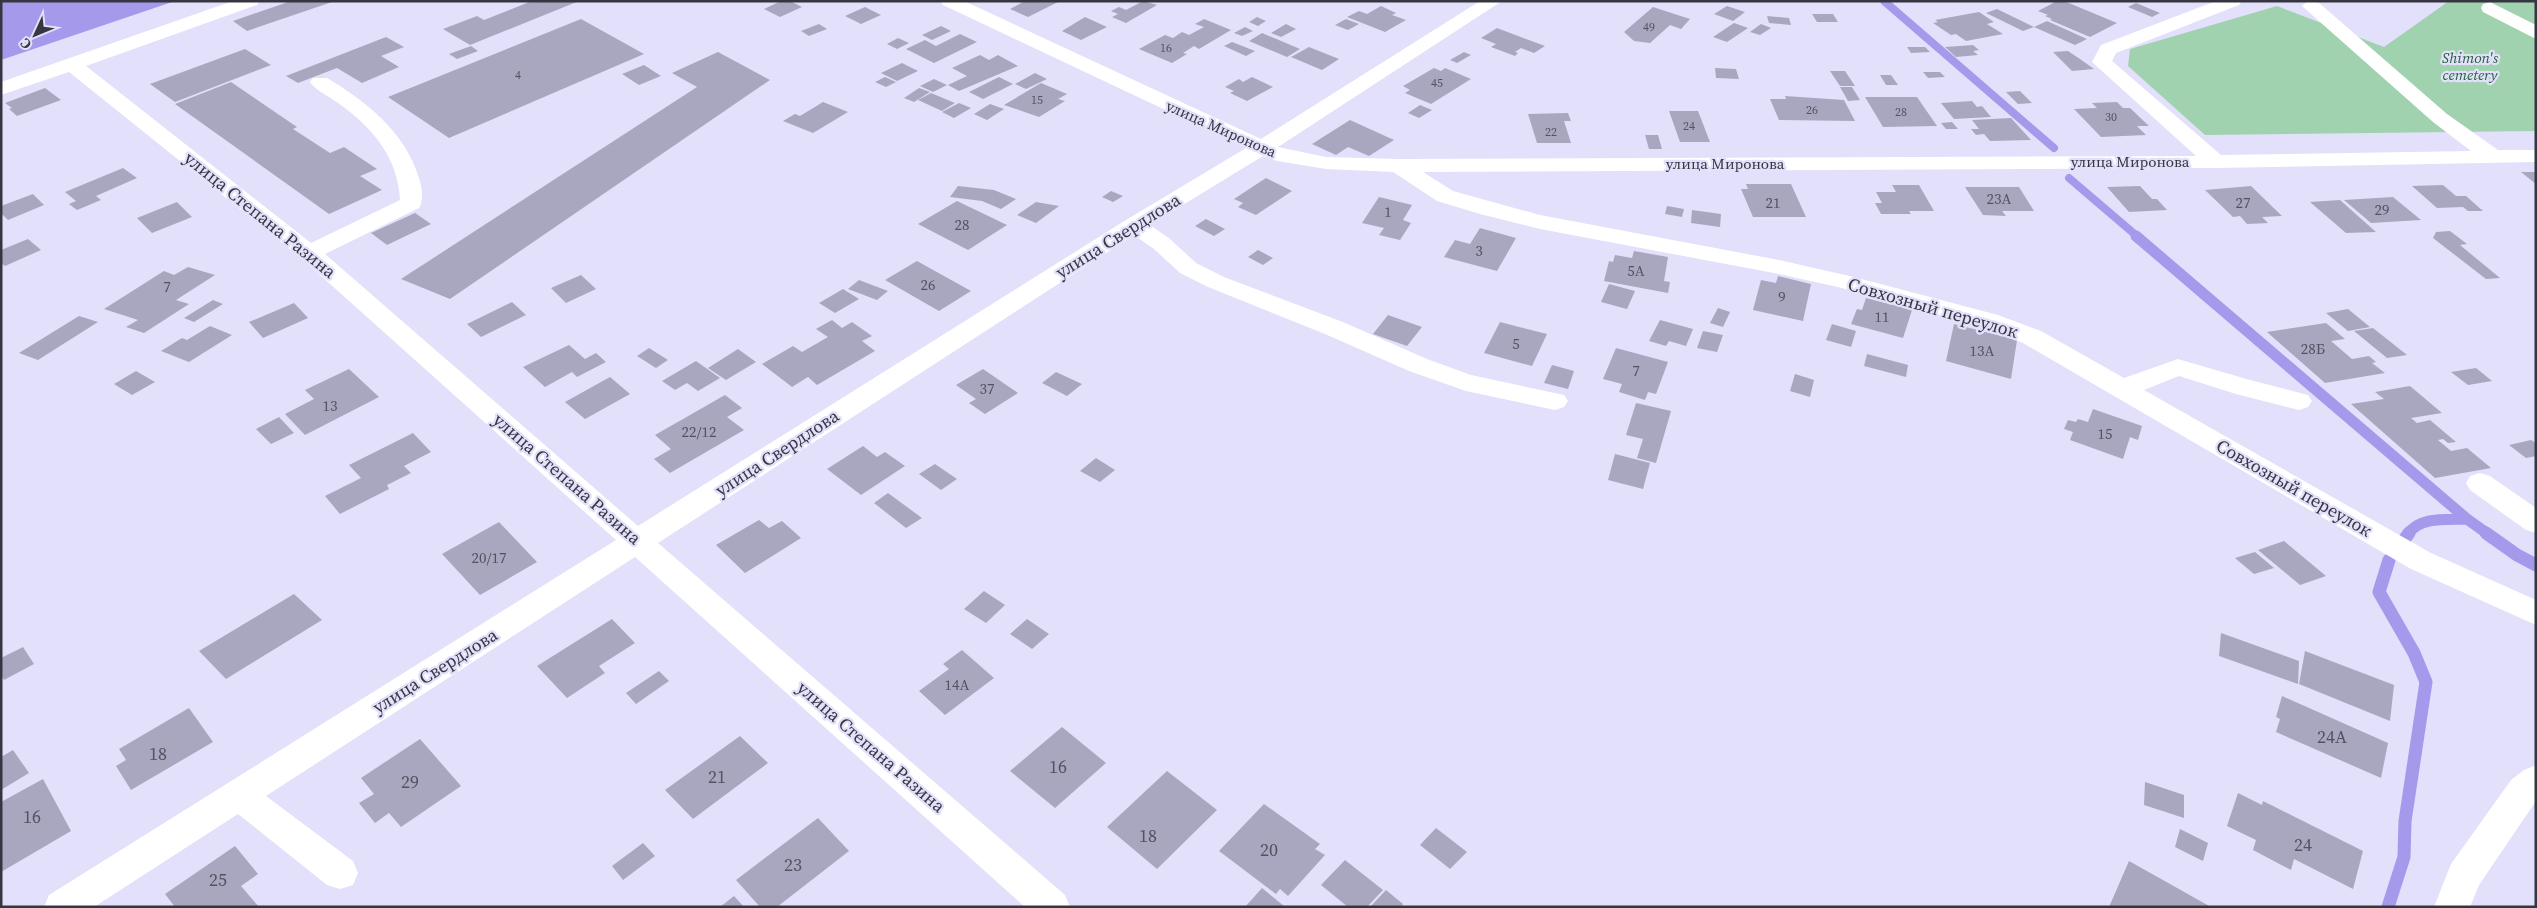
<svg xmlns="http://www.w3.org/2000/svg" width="2537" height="908" viewBox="0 0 2537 908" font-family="'Source Serif 4',serif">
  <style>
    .green { fill: #a1d2af }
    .water { fill: #a499ea }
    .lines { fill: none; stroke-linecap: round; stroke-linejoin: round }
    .stream-far2 { stroke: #a499ea; stroke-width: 8 }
    .stream-far1 { stroke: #a499ea; stroke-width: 11 }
    .stream { stroke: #a499ea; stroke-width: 13 }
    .building { fill: #a9a7c0 }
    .minor { fill: #fff; fill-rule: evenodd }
    .labels { text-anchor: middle; stroke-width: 4.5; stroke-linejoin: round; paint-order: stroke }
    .far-number-label { font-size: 12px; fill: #545260 }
    .far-park-label { font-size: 15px; font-style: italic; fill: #24613b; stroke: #e2e0fa }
    .far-street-label { font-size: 15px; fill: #373640; stroke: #e2e0fa }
    .number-label { font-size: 15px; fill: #545260 }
    .street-label { font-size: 18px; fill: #373640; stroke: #e2e0fa }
    .near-number-label { font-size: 18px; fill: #545260 }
  </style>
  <rect width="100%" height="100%" fill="#e2e0fa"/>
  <path class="green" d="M2449 1H2536V131L2205 135 2128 66 2130 49 2277 6 2384 47Z"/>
  <path class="water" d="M1 1H175L1 60Z"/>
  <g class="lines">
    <path class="stream-far2" d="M1884 1 2054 148
      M2069 178 2138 237"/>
    <path class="stream-far1" d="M2136 236 2467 519 2488 534
      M2408 534C2420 516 2447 520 2467 519"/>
    <path class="stream" d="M2486 533 2517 555 2536 565
      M2401 544 2409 533
      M2388 907 2404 857 2405 821 2426 682 2414 653 2379 592 2389 560"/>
  </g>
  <path class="building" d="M291 1 332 2 247 31 233 21Z
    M532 1H579L470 45 443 29 477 16 484 20Z
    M781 1H790L802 7 780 17 764 9Z
    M1025 1H1060L1028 17 1010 9Z
    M1143 1 1157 5 1126 23 1112 17 1118 14 1111 11 1119 7 1126 10Z
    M2057 1H2064L2117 23 2090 37 2050 20 2052 19 2045 16 2048 15 2038 11Z
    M2136 3 2160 13 2152 17 2128 7Z
    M1381 6 1396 13 1392 15 1406 20 1385 32 1347 17 1359 11 1367 14Z
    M1727 6 1745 12 1733 21 1714 14Z
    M865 7 881 15 861 24 845 16Z
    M1653 7 1690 19 1681 29 1670 25 1650 43 1634 41 1624 32Z
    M1997 9 2034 27 2023 31 1986 13Z
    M1979 12 1994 22 1987 24 2003 34 1966 41 1956 34 1951 35 1933 23 1938 22 1935 20Z
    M1812 14H1833L1838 22H1817Z
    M1767 16 1789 18 1791 25 1769 23Z
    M1085 17 1107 27 1081 40 1062 31Z
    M1257 17 1266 21 1258 26 1249 22Z
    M581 19 644 54 449 138 388 97Z
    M1204 19 1231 30 1199 49 1194 46 1183 53 1187 54 1172 63 1139 49 1165 35 1173 38 1182 32 1189 35 1204 27 1195 24Z
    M1346 19 1359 24 1348 30 1335 25Z
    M2047 21 2087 39 2075 45 2034 27Z
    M1734 23 1748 28 1727 42 1713 37Z
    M819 24 827 29 809 36 801 31Z
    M1286 24 1296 29 1281 37 1271 33Z
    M1761 24 1771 28 1760 35 1750 32Z
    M941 26 951 31 932 40 922 35Z
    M1245 27 1253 31 1242 36 1234 33Z
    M1497 28 1545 46 1534 53 1521 48 1515 52 1518 53 1515 56 1491 47 1496 44 1481 38Z
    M1262 33 1300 49 1287 57 1249 41Z
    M960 34 977 42 934 63 906 49 925 40 936 46Z
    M386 37 404 47 381 56 399 67 362 83 337 68 298 83 286 76Z
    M898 38 909 43 897 49 887 44Z
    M1232 42 1255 51 1246 56 1224 46Z
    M1973 45 1979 50 1973 51 1978 55 1956 57 1945 47Z
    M471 46 478 51 457 59 449 54Z
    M1309 47 1339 59 1322 70 1291 57Z
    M1907 47H1925L1930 52 1911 53Z
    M245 49 271 65 175 102 150 84Z
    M2068 51 2080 59 2094 69 2072 71 2053 52Z
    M718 52 770 80 450 299 401 279 697 87 672 73Z
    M1464 52 1471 55 1457 63 1450 60Z
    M980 55 989 60 998 55 1018 66 959 91 948 85 967 76 952 68Z
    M902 63 918 71 897 81 881 73Z
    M644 65 661 76 639 85 622 74Z
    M1434 68 1441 71 1445 68 1471 79 1431 104 1405 93 1410 90 1403 86Z
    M1715 68 1736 69 1739 79 1716 78Z
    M1830 71H1845L1855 86H1840Z
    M1923 72H1940L1945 77 1928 78Z
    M1035 73 1047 79 1026 89 1015 84Z
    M1880 75H1891L1898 85H1886Z
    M885 77 896 82 886 87 875 82Z
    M999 77 1013 84 983 99 969 92Z
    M1252 77 1273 87 1247 101 1230 93 1234 91 1225 87 1239 79 1243 82Z
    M934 79 947 85 933 92 920 86Z
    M231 82 297 127 293 129 330 153 344 147 377 169 360 176 382 190 329 214 175 104Z
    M1041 83 1067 94 1058 99 1065 101 1039 117 1004 105Z
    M1840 87H1852L1860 100 1848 101Z
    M45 88 61 100 17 116 9 109 12 108 5 103Z
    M919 88 930 92 914 102 904 98Z
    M2020 91 2032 103 2018 104 2006 92Z
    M931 93 955 103 942 111 918 100Z
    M1785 96 1844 100 1855 121 1779 120 1770 99H1786Z
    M1865 97H1917L1937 126 1883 127Z
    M1972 101 1977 107 1982 106 1991 117 1954 119 1941 103Z
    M823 102 848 112 813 133 783 121 795 114 800 116Z
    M2117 102 2123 108H2130L2149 126H2137L2146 135 2101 137 2074 109 2097 108 2092 103Z
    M959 103 971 108 954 118 942 112Z
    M990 104 1004 109 987 120 974 114Z
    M1420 105 1432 110 1419 118 1408 113Z
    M1669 111H1698L1710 142H1680Z
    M1568 113 1571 121H1564L1571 143H1537L1528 114Z
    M2011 118 2031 140 1990 141 1984 134 1976 135 1971 129H1979L1972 120Z
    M1350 120 1394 140 1369 156 1348 147 1336 155 1312 144Z
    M1952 122 1958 129H1946L1941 123Z
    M1645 135H1658L1662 149H1649Z
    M123 168 137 178 96 196 101 200 77 210 69 204 76 201 65 192Z
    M2521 172H2536V184Z
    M1266 178 1292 191 1256 215 1238 207 1243 203 1234 199Z
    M1746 184H1791L1806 217H1753L1741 189H1748Z
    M1892 185H1919L1934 211H1909L1911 214H1881L1875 203H1882L1876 192H1896Z
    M2443 185 2456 196H2466L2483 211H2468L2463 207 2437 208 2412 186Z
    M958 186 994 190 1016 199 1001 209 982 201 950 197Z
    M2140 186 2152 199H2157L2167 210 2129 212 2107 187Z
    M2251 186 2282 216 2262 217 2268 223 2247 224 2240 216 2233 217 2205 190Z
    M1965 187H2019L2034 211H2002L2006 216 1983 215Z
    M1111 191 1123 196 1113 202 1102 197Z
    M33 194 44 205 8 220 1 213V206Z
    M1379 197 1412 205 1403 220 1411 223 1400 240 1379 235 1384 228 1362 223Z
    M2393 197 2421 220 2371 223 2344 200Z
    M2340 200 2376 232 2346 233 2310 202Z
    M957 201 1007 225 968 250 918 224Z
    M177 202 192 217 152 233 137 218Z
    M1036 202 1059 206 1036 223 1017 215Z
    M1667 206 1684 209 1682 217 1665 214Z
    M1692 210 1721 214 1720 227 1691 223Z
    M415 213 431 224 387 245 371 233Z
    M1206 219 1225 229 1214 236 1195 226Z
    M1480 228 1516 238 1497 271 1444 257 1455 240 1470 244Z
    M2450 231 2467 244 2460 245 2500 278 2486 279 2433 238 2436 232Z
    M28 239 41 250 5 266 1 263V250Z
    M1258 250 1273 258 1263 265 1248 257Z
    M1634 251 1668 257 1664 281 1670 282 1668 293 1604 281 1609 261 1613 262 1615 255 1632 258Z
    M917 261 971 291 939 311 885 280Z
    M188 267 215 275 176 300 189 304 144 333 126 327 138 320 104 309 164 271 174 275Z
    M581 275 596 289 566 303 551 288Z
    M1778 276 1811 284 1803 321 1753 310 1761 280 1776 283Z
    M859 280 888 291 877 300 848 289Z
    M1609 284 1635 291 1627 309 1601 302Z
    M843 289 859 299 835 313 819 303Z
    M1866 298 1912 310 1903 338 1851 324 1857 309 1862 310Z
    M213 300 223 304 194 322 184 318Z
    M512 302 526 315 481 337 467 324Z
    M294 303 308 318 263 338 249 322Z
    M1718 308 1730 312 1723 327 1710 323Z
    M2348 309 2370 327 2348 331 2326 313Z
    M1388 315 1422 327 1407 346 1373 334Z
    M79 316 98 322 38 360 19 353Z
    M832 320 842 328 852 322 872 336 862 341 875 351 817 385 808 377 792 387 762 364 793 346 802 352 828 337 816 329Z
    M1660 320 1693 329 1686 346 1669 341 1666 346 1649 341Z
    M1500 322 1547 334 1532 366 1484 353Z
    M2326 323 2345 339 2331 341 2352 359 2369 356 2376 362 2372 363 2385 373 2325 383 2267 332Z
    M1832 324 1856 331 1851 347 1826 340Z
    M1954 324 2017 340 2011 379 1946 361Z
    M210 326 232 335 189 362 161 351 182 338 187 340Z
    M2373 328 2407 355 2387 358 2354 331Z
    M1703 331 1723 335 1717 352 1697 348Z
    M569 345 585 359 596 353 606 362 577 377 572 372 545 387 523 367Z
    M649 348 668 360 656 368 637 356Z
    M1616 348 1668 362 1656 394 1648 392 1645 400 1619 392 1622 384 1603 379Z
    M738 349 756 362 726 380 708 368Z
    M1867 354 1908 365 1906 377 1864 366Z
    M696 361 720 378 698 391 687 383 675 390 662 381Z
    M1552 365 1574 371 1568 389 1544 383Z
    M2476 368 2492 381 2468 385 2451 372Z
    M349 369 379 397 305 435 285 414 314 399 305 390Z
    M983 369 1018 393 985 414 969 403 976 399 956 385Z
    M136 371 155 382 132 395 114 384Z
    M1056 372 1082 384 1067 396 1042 383Z
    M1795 374 1814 380 1810 397 1790 391Z
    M610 377 630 394 585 419 565 402Z
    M2410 386 2442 413 2411 418 2417 423 2430 420 2456 442 2448 443 2443 439 2438 440 2451 451 2467 448 2491 468 2435 478 2351 404 2384 399 2375 392Z
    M725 395 742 408 727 417 744 430 670 473 654 459 671 449 655 435Z
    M1636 403 1671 411 1656 463 1637 458 1643 439 1626 435Z
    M2093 409 2142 426 2138 440 2130 437 2123 459 2070 440 2073 432 2064 429 2068 420 2076 422 2078 419 2088 422Z
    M279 417 294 433 271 444 256 429Z
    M413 433 431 452 404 466 411 473 387 485 389 489 340 514 325 496 361 478 349 465Z
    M2531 440 2536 443V456L2526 458 2509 445Z
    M863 446 877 457 885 452 905 466 861 495 827 469Z
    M1615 454 1650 463 1643 489 1608 480Z
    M1096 458 1115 470 1100 482 1080 471Z
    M935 464 957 479 941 490 919 474Z
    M888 493 922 518 906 528 874 503Z
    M759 520 769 528 782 521 801 538 745 573 716 545Z
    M499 522 537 562 480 595 442 554Z
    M2284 541 2326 576 2300 585 2258 550Z
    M2255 552 2274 568 2254 574 2235 558Z
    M984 591 1005 605 986 623 964 609Z
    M294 594 322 620 226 679 199 651Z
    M612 619 635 643 599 666 605 673 567 698 537 666Z
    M1027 619 1049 634 1032 649 1010 634Z
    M2221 633 2299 661 2298 684 2219 656Z
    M23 647 34 664 4 680 1 675V658Z
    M962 650 994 678 945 715 919 691 949 669 943 664Z
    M2305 651 2394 685 2390 721 2299 684Z
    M659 671 669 681 636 704 626 693Z
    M2282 696 2388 743 2381 778 2276 732 2280 719 2276 717Z
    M189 708 213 742 131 790 116 766 126 760 119 749Z
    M1062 727 1106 763 1055 808 1010 771Z
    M740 736 768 763 693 819 665 790Z
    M420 739 461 786 401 827 389 813 375 823 359 803 374 794 361 778Z
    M13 750 29 773 1 790V757Z
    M1167 771 1217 810 1157 869 1107 827Z
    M43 779 71 831 1 872V802Z
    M2145 782 2184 795V818L2144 805Z
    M2238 793 2262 805 2263 801 2363 851 2353 889 2294 859 2291 870 2253 850 2256 840 2227 826Z
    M1264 804 1320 844 1315 849 1325 855 1288 896 1280 889 1276 894 1219 851Z
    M818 818 849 851 777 907H760L736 880Z
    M1436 828 1467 852 1450 869 1420 845Z
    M2180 829 2208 843 2203 861 2175 847Z
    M643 843 655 856 623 880 612 866Z
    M235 846 258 874 241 886 259 907H175L165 894Z
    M1345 860 1383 890 1367 907H1348L1321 885Z
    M2129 861 2211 907H2109Z
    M1262 888 1285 907H1245Z
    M1386 890 1403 904 1401 907H1370Z
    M734 896 744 907H720Z"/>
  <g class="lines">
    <path class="minor" d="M233 1H260L257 5 86 66 311 243 400 200C398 157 372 127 338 103 329 96 316 91 310 82L313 78H327C367 102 405 132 419 178 422 187 424 200 419 208L325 254 638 526 1126 220 1246 148 943 5 940 1H964L1261 139 1480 1H1502L1278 147 1326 157 1398 159 2196 156 2092 62 2101 45 2216 1H2242L2239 5 2116 53 2112 61 2221 155 2471 151 2433 122 2302 6 2308 1 2318 2 2447 114 2498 150H2536V162L2216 168 1423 172 1453 191 1540 215 1779 260 1854 277 1998 315 2041 331 2124 378 2178 359 2250 380 2308 395 2312 401 2308 407 2299 410 2236 394 2179 376 2144 390 2431 553 2536 600V625L2411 569 2023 343 1980 327 1842 288 1779 274 1540 229 1480 214 1437 201 1393 172 1326 169 1277 161 1263 156 1150 225 1170 239 1196 263 1224 277 1343 322 1427 359 1471 375 1564 395 1568 401 1564 407 1555 410 1466 391 1409 371 1325 334 1208 287 1180 273 1154 249 1134 235 658 543 1065 895 1070 907H1025L635 557 266 796 353 861 358 873 353 885 340 889 327 885 238 814 94 907H44L49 895 616 540 301 258 69 72 1 95V82Z
      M2490 2 2536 25V39L2483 12 2481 8 2483 4Z
      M2480 473 2490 476 2536 508V533L2526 530 2470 490 2466 483 2470 476Z
      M2536 765V801L2479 885 2470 907H2434L2451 864 2511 780 2524 770Z"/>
  </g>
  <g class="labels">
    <g class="far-number-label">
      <text x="1649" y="31">49</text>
      <text x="1166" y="52">16</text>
      <text x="518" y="79">4</text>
      <text x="1437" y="87">45</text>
      <text x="1037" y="104">15</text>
      <text x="1812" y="114">26</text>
      <text x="1901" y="116">28</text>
      <text x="2111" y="121">30</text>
      <text x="1689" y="130">24</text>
      <text x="1551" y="136">22</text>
    </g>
    <g class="far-park-label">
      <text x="2470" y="63">Shimon's<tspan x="2470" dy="17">cemetery</tspan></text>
    </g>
    <g class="far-street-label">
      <text transform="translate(1221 129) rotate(24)" y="5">улица Миронова</text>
      <text x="2130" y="167">улица Миронова</text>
      <text x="1725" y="169">улица Миронова</text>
    </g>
    <g class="number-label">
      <text x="1999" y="204">23А</text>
      <text x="1773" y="208">21</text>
      <text x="2243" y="208">27</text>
      <text x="2382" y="215">29</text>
      <text x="1388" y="217">1</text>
      <text x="962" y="230">28</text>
      <text x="1479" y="256">3</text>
      <text x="1636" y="276">5А</text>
      <text x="928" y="290">26</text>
      <text x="167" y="292">7</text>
      <text x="1782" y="302">9</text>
      <text x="1882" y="322">11</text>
      <text x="1516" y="349">5</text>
      <text x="2313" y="354">28Б</text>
      <text x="1982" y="356">13А</text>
      <text x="1636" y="376">7</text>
      <text x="987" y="394">37</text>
      <text x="330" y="411">13</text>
      <text x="699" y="437">22/12</text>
      <text x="2105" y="439">15</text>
      <text x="489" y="563">20/17</text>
      <text x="957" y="690">14А</text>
    </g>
    <g class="street-label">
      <text transform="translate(260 215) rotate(39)" y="6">улица Степана Разина</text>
      <text transform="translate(1118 236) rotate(-32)" y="6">улица Свердлова</text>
      <text transform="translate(1933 308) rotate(16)" y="6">Совхозный переулок</text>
      <text transform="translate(777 453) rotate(-33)" y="6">улица Свердлова</text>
      <text transform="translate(567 479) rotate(41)" y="6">улица Степана Разина</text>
      <text transform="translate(2294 488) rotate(30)" y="6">Совхозный переулок</text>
      <text transform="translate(435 671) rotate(-32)" y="6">улица Свердлова</text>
      <text transform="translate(871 747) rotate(41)" y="6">улица Степана Разина</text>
    </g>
    <g class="near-number-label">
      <text x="2332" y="743">24А</text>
      <text x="158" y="760">18</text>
      <text x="1058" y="773">16</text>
      <text x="717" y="783">21</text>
      <text x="410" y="788">29</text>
      <text x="32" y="823">16</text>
      <text x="1148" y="842">18</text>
      <text x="2303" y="851">24</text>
      <text x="1269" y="856">20</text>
      <text x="793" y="871">23</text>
      <text x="218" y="886">25</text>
    </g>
  </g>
  <rect width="2537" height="908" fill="none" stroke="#373640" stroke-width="5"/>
  <g transform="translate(35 35) rotate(226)" stroke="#e2e0fa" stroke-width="4" paint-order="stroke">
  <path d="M0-4L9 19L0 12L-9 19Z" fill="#373640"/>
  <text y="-8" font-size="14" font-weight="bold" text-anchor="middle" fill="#373640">С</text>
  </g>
</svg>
